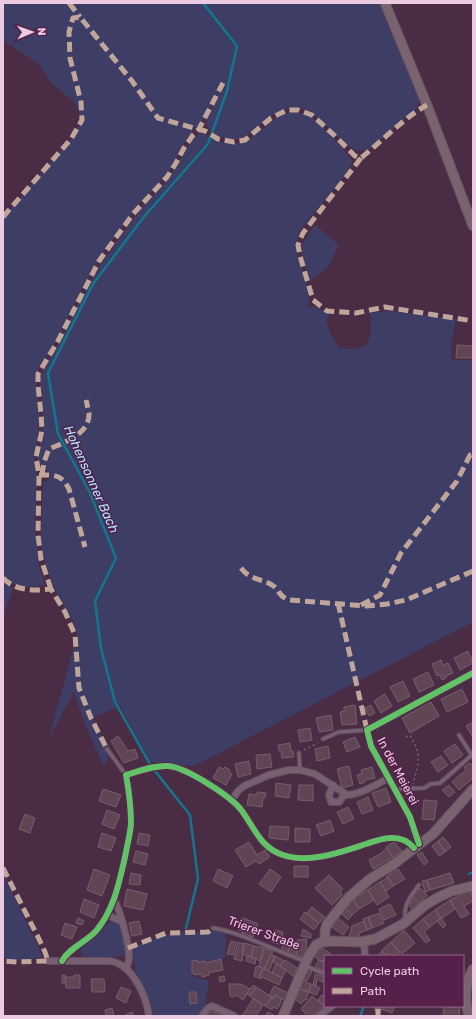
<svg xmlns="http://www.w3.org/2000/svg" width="476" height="1019" viewBox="0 0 476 1019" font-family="Rubik,sans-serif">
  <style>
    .green { fill: #3d3d66 }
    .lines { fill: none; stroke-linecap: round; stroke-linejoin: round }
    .stream { stroke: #12778e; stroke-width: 2.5 }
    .building { fill: #604655; stroke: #785d6d }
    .service-casing { stroke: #664c60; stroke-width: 5 }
    .minor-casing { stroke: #664c60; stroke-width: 8 }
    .secondary-casing { stroke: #664c60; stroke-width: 11 }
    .path { stroke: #776373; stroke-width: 1.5; stroke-dasharray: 2 3; stroke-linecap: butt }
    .service { stroke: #755f70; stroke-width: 3 }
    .minor { stroke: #755f70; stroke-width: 6 }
    .secondary { stroke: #79636e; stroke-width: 9 }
    .quiet { stroke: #c0a59a; stroke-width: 5; stroke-dasharray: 10 5; stroke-linecap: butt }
    .cycleway-casing { stroke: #57204b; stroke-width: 8 }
    .cycleway { stroke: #61c268; stroke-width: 6 }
    .labels { text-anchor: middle; stroke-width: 3; stroke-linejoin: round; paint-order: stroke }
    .street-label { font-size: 12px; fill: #eccae1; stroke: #57204b }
    .water-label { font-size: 13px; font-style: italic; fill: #a3eafe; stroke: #57204b }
  </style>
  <rect width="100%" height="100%" fill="#4a2d44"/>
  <path class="green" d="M3 3H380L419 96C420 102 419 105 415 110L372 147C369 149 366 151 363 151 349 154 322 117 307 110 302 108 294 108 289 108 262 112 252 148 222 137 215 135 209 131 206 124L222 85 199 129 193 127V130L185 141 173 166 166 175 140 202 105 250 80 292 56 342 39 367 36 376 37 396 40 412 39 426 34 460 37 482 35 531 39 566 45 585C30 588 13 589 3 575V217L71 139 82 120 75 103 52 84 39 64 3 40Z
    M291 112C299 113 306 114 312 118 324 126 344 150 353 162L343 178 301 229C298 234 296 241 296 247 296 265 316 290 307 306L309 308 314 306 330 314 326 321 332 337 340 348 356 349 367 344 371 334 370 313 389 311 456 319 451 345 452 360H473V622L194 766 150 762 120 706 93 718 107 751 110 752 104 767 86 727 74 692 49 738 73 649 79 648 77 633 73 621 57 594 45 563 41 544 42 495 44 482 49 479 50 472 40 466 38 457 44 413 40 382 41 375 45 366 56 349 83 295 103 261 143 206 169 178 195 136 201 133C209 136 216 142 224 143 256 149 263 119 291 112Z
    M315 225 339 245C330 263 328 270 310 281L301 252 302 244Z
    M3 582 13 589 3 617Z
    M3 874 42 954 41 958 16 960 3 958Z
    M112 921 119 923 127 956 83 958 80 949C87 944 108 922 112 921Z
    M188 930 204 933 215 930 226 933 225 950 226 957 206 963 205 961 198 962 197 960 192 961 193 967 192 969V976L209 981 205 1006 198 1016H154L151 1003 136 972 131 948 161 936Z"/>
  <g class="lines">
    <path class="stream" d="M469 874 473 872
      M186 928 198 879 190 815 151 766 115 702 101 648 95 601 116 558 89 491 58 434 48 373 93 284 143 218 208 144 227 91 237 46 203 3
      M360 1016 364 1006"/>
  </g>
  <path class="building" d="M457 345 473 346V358H456Z
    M468 651 473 663 460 670 454 658Z
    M441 660 443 665 448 663 453 673 446 676V678L442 680 440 675 437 676 432 664Z
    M428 672 434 685 419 692 413 679Z
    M403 681 410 696 398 702 390 687Z
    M462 689 468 702 447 712 441 699Z
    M385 694 392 706 381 713 374 701Z
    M431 702 439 716 410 733 402 718Z
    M355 705 357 724 342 725 340 712 344 711V707Z
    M371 705 375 713 369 716 365 708Z
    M331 715 333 730 319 732 316 718Z
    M473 722V737L466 726Z
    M310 728 312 740 300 742 298 730Z
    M118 736 128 751 135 749 138 758 124 763 111 741Z
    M355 737 360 747 347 752 343 742Z
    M290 743 291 751H293L294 757 282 758 281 751H279L278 745Z
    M455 744 463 755 452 763 444 751Z
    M328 746 330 758 317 761 315 749Z
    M270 754 272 767 257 769 256 755Z
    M441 756 448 765 438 772 431 762Z
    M249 761 251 774 238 777 235 764Z
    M470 763 473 766V778L459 790 452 782 466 770 464 767Z
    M349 766 353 785 342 788 337 769Z
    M219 767 223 769 225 767 230 770 229 772 232 774 226 785 213 778Z
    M372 767 375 778 365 780V782L360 784 357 775 362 774 361 770Z
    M276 783 291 785 289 798 275 796Z
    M299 785H313V801L298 800Z
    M449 785 455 792 449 797 442 790Z
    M386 788 391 802 378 807 372 793Z
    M103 789 121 795 116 807 99 801Z
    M257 792 266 793 265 798H263L262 807 247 805 249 794 257 795Z
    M368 797 373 810 362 814 357 802Z
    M424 800 437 801 434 820 422 819Z
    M348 807 354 819 343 824 337 812Z
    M107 810 120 815 114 829 102 824Z
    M25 814 35 818 30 833 19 829Z
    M330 820 334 831 321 836 316 825Z
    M270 826 289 827 288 840 269 838Z
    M295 828 310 829V842H295Z
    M102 833 116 838 111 851 98 847Z
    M139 833 150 835 148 846 137 844Z
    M443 837 451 847 445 852 438 841Z
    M438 841 445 852 439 856 432 846Z
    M249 842 257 855 265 850 270 857 259 864 256 861 246 867 235 850Z
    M394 842 402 851 393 857 386 847Z
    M387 848 393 857 373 869 369 860 380 854Z
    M136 851 148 854 145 865 133 862Z
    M422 852 428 862 424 865 417 855Z
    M294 866H308V877H294Z
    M94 869 110 875 102 896 87 890Z
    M218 869 233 876 227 888 213 881Z
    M270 869 281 877 271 892 259 884Z
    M398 869 405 879 393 886 387 876Z
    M131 873 141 875 140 885 129 884Z
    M450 873 454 883 430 890 427 880Z
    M329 875 343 889 340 892 342 895 332 905 315 888Z
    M388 877 393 886 386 891 380 882Z
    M427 880 430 890 425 892 422 881Z
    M380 882 389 897 377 905 368 890Z
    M420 888 427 895 419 903 412 896Z
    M127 889 147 894 143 910 124 906Z
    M368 890 374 900 359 909 353 899Z
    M470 890 473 897V901L464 906 469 914 461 918 450 900Z
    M412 896 419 903 412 910 410 906Z
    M84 899 99 905 94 918 80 912Z
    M353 899 359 909 352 915 345 908Z
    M450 900 455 909 441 919 435 910Z
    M390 904 396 915 384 920 379 909Z
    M312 907 325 917 319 923 307 913Z
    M345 908 352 915 348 920 341 913Z
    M435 910 441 918 430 927 423 919Z
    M305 912 319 923 314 930 300 919Z
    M379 913 384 923 372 928 368 917Z
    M368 917 372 928 367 930 363 919Z
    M78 918 84 921 82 925 76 923Z
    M243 918 258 924 253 937 242 933 243 931 239 930Z
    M338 918 349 927 343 935 332 927Z
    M441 918 446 925 443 928 437 921Z
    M423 919 430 927 424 932 430 940 426 943 413 928Z
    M139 921 142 934 132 936 129 923Z
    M364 921 367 930 360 933 359 936 349 937 352 926Z
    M65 923 77 927 72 939 61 935Z
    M303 929 311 934V938L301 936Z
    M275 930 283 932 282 937 274 935Z
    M404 930 415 943 402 954 391 942Z
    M274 935 284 937 283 945 272 942Z
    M307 939 305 958 296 955 297 940Z
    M231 941 236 942 233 955 227 954Z
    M285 941 289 942 288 953 282 951 283 942Z
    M238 942 244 944 242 961 234 959Z
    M289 942H297L296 955 288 953Z
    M391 942 400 952 396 956H387L381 951Z
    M244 943 254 946 251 957 242 954Z
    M254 946 264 948 260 961 251 957Z
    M264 948 273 951 264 969 259 966Z
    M322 948 331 954 328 956H325L324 961 319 960 315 957Z
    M382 951 387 956H377Z
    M271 954 275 956 269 971 264 969Z
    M247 956 256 959 255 964 246 961Z
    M275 956 284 961 280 966 272 961Z
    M221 959 223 970 208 973 209 975 202 977 201 974 195 975 192 973V961L197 960 198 962 205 961 206 963Z
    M285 960 297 968 294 977 280 966Z
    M319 960 325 962V971L315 967Z
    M276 963 286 970 282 978 272 973Z
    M256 966 263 968 260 976 262 977 261 979 254 976Z
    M263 968 282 978 279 985 260 976Z
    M306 968 312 971 307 981 302 979Z
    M315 974 325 977 323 982 317 979 316 986 313 985Z
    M62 975H65L66 983H62Z
    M74 975H80V988H66L65 977H74Z
    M224 976 225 981 220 982 219 977Z
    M91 979H104L105 992H92Z
    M302 981 311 984 309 992 299 989Z
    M229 984H241L250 989 243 1000 236 995 234 997 230 996Z
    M311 984 320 988 316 995 309 992Z
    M253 985 256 987 250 996 247 994Z
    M274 986 290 994 286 1001 275 995 274 998 269 996Z
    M121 987 131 991 126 1003 116 998Z
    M256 987 272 997 265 1006 250 996Z
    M299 989 309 992 306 1000H304L301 1004 295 999Z
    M189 992H196L197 1003 190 1004Z
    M275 995 282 999 280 1002H281L277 1009 273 1007 272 1010 265 1006 271 998 273 999Z
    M322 995 325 996V1006L318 1000Z
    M312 996 324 1006 313 1016H308L301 1009Z
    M253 999 263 1005 256 1016H242Z
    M380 1006H395L392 1013 379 1008Z
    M444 1006 452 1007 453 1006H460L459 1016H443Z
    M112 1008 114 1016H106L105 1010Z
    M210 1010 224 1016H207Z
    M132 1012 134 1016H123Z
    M268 1012 275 1016H265Z"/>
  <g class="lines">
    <g class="service-casing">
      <path id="service" d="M459 735 473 757
        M323 739 339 732 367 730
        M107 749 126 775
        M299 753 300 770
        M396 792 400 789 424 788 431 784 440 783 472 755
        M406 920C402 906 411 896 419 885
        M213 928C243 933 275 951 305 961
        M306 966 325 974"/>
    </g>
    <g class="minor-casing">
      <path id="minor" d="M333 785 329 795 331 802H339L342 798 344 793
        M232 800 238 791 244 786 269 775 289 770H300L315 774 347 795C358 795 379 784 388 778
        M419 844 410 817 371 746 367 730 473 673
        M114 900C120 909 130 947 129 958 129 962 127 965 127 968
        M107 915 121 921
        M364 942 365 956
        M48 961H109C132 963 146 995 149 1016
        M62 961C69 948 86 942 96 931 114 910 119 883 125 857 127 846 130 835 131 824 131 808 129 791 126 775 140 771 154 765 168 766 186 767 232 797 242 811 255 829 261 848 283 855 309 864 341 852 366 844 375 841 384 837 393 838 401 838 409 842 414 848
        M378 1009V1006
        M202 1016 208 1008 212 1006 234 1016
        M319 1016 332 1006"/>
    </g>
    <g class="secondary-casing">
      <path id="secondary" d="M385 3 427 105 473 226
        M325 942V931L327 924 348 898 370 879 394 864 433 834 473 789
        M283 1016 308 957 316 945 322 942 331 941 360 942 375 939 403 924 425 905 439 897 452 891 473 886
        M469 1016C464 1000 465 984 473 969"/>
    </g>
    <path class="path" d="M406 737 410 735C422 757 419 760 413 784
      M304 750 318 743"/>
    <use href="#service" class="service"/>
    <use href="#minor" class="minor"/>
    <use href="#secondary" class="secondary"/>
    <path class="quiet" d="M69 3 80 17
      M361 158 303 233 298 245 300 256 313 300 327 311 356 313 385 307 473 321
      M3 217 71 139 82 120 81 102 70 58 69 32 73 18 80 17 132 81 158 118 205 131 218 139 234 142 245 140 271 118 287 110H298L312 115 335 136 355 156 361 158C382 141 405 117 427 105
      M39 475C55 475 61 474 69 489L85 547
      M42 475 44 462 49 449C65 442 90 434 89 413 88 409 87 404 86 400
      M241 568C250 580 260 578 272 585 280 590 278 596 289 600L367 606 387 604 406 600 473 571
      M3 578C15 591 34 591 51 589L65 612 75 635 79 688 91 718 107 749
      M51 589 41 559 38 535 39 475 36 457 42 430 41 414 38 385V374L58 341 99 261 133 214 167 177 176 163 184 148 193 135 199 129 223 83
      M338 603 367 730
      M361 605 380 595 401 553 457 481 470 455 473 454
      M3 868 38 937 45 952 48 961 17 962 3 961
      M128 948 166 933 208 932 213 928
      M378 1009V1016"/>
    <g class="cycleway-casing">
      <path id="cycleway" d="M419 844 410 817 371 746 367 730 473 673
        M62 961C69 948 86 942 96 931 114 910 119 883 125 857 127 846 130 835 131 824 131 808 129 791 126 775 140 771 154 765 168 766 186 767 232 797 242 811 255 829 261 848 283 855 309 864 341 852 366 844 375 841 384 837 393 838 401 838 409 842 414 848"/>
    </g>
    <use href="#cycleway" class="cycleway"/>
  </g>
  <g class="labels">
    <g class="street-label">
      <text transform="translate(398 771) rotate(62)" y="4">In der Meierei</text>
      <text transform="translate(264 933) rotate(20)" y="4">Trierer Straße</text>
    </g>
    <g class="water-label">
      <text transform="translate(92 479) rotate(66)" y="5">Hohensonner Bach</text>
    </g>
  </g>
  <rect width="476" height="1019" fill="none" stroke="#eccae1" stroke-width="8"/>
  <rect x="324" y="955" width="140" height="52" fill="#57204b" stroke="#936487"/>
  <rect x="332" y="968" width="20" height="6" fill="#61c268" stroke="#936487"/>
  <text x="360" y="975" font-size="12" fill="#eccae1">Cycle path</text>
  <rect x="332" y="988" width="20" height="6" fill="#c0a59a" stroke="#936487"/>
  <text x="360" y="995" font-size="12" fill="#eccae1">Path</text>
  <g transform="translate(32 32) rotate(88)" stroke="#57204b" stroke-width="3" paint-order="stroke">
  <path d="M0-3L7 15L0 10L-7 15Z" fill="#eccae1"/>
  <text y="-6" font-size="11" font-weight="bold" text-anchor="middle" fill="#eccae1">N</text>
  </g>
</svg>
